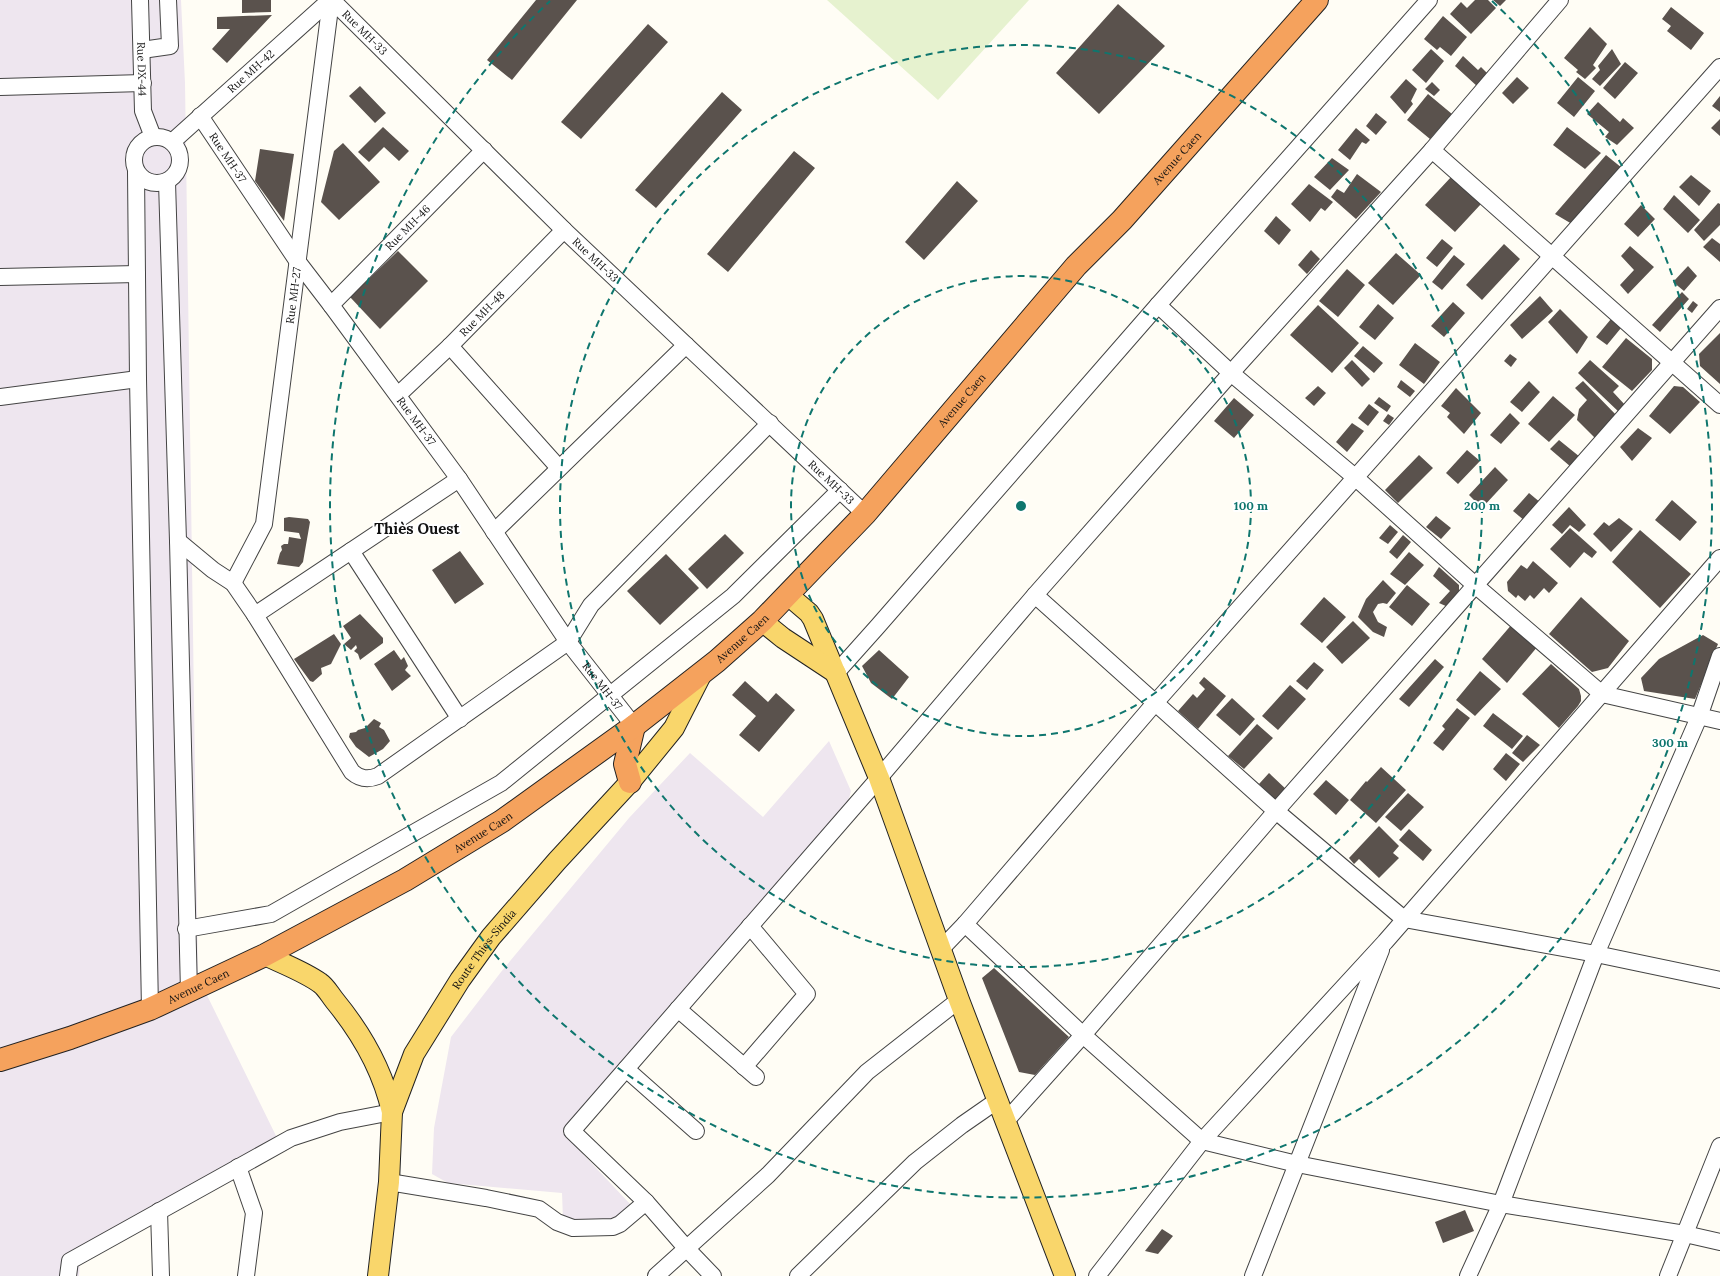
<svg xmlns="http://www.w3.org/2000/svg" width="1720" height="1276" viewBox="0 0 1720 1276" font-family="Lora,serif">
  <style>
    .industrial { fill: #eee6ef }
    .pitch { fill: #e6f2cf }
    .building { fill: #5a524d }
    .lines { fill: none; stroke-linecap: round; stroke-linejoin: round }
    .minor-casing { stroke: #444; stroke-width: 18 }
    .major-casing { stroke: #222; stroke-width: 22 }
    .highway-casing { stroke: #222; stroke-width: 24 }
    .minor { stroke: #fff; stroke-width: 16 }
    .major { stroke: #f9d66b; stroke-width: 20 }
    .highway { stroke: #f5a25d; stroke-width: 22 }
    .ring { fill: none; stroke: #0f766e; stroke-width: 2; stroke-dasharray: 7 5 }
    .labels { text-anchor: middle; stroke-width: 4; stroke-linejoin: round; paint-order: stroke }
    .street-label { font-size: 11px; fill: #111; stroke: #fff }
    .district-label { font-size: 15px; font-weight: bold; fill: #111; stroke: #fff }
    .centre { fill: #0f766e; stroke: #fff; stroke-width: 2 }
    .ring-label { font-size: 12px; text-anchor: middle; font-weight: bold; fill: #0f766e; stroke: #fff; stroke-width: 4; stroke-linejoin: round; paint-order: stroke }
  </style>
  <rect width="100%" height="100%" fill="#fffdf5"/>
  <path class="industrial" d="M0 0H181L185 83 198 977 282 1148 80 1262 79 1276H0Z
    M829 741 851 791 848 802 757 912 563 1133 631 1205 620 1222 563 1219 562 1193 448 1183 432 1174 434 1128 451 1037 501 972 629 818 690 753 763 817Z"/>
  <path class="pitch" d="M827 0H1029L938 100Z"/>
  <path class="building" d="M242 0H271V12L242 13Z
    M536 0H577L512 80 487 60Z
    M1475 0H1488L1496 8 1471 34 1450 14 1461 2 1467 8Z
    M1493 0H1506L1500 6Z
    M1118 4 1165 46 1099 114 1056 73Z
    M1671 7 1704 33 1691 50 1667 31 1671 26 1662 19Z
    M272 15 227 63 212 49 230 29H217V17Z
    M1443 16 1467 37 1451 56 1440 47 1437 50 1424 39Z
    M648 24 668 42 581 139 561 122Z
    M1590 27 1607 44 1593 65 1596 68 1585 79 1576 72 1578 70 1564 58Z
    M1431 49 1444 61 1426 83 1412 70Z
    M1612 49 1621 64 1600 86 1592 79 1600 70 1598 66Z
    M1463 56 1478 70 1481 67 1489 75 1478 87 1455 66Z
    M1625 62 1638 73 1615 99 1603 88Z
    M1517 77 1529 88 1513 104 1502 93Z
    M1578 77 1595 91 1574 117 1557 103Z
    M1406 79 1417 89 1411 101 1413 104 1405 114 1390 97Z
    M1432 82 1440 90 1434 96 1425 89Z
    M360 86 386 113 375 123 349 96Z
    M722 92 742 110 656 208 635 190Z
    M1428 94 1452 114 1430 139 1407 120Z
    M1720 96V112L1712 106Z
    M1598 102 1620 122 1623 118 1634 128 1617 145 1605 137 1609 132 1587 114Z
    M1376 113 1387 122 1376 135 1366 126Z
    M1720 119V136L1711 128Z
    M383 127 409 151 399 161 384 147 369 162 358 152Z
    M1567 127 1601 153 1585 169 1553 145Z
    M1356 128 1370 140 1366 144 1362 142 1350 160 1338 150Z
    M343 143 380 182 339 220 321 202 334 151Z
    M260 149 294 154 284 221 255 181Z
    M794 151 815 168 728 272 707 254Z
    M1606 155 1622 168 1572 224 1555 214Z
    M1332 158 1349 170 1330 190 1314 177Z
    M1357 174 1381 192 1356 219 1331 197 1337 189 1344 193Z
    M1691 175 1711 191 1699 206 1679 187Z
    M1452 176 1481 204 1455 232 1425 205Z
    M957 181 978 201 924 260 905 242Z
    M1309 184 1333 202 1325 211 1321 208 1310 222 1291 204Z
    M1674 195 1700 220 1688 233 1663 209Z
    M1718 203 1720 204V225L1704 241 1694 230Z
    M1641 205 1655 219 1638 237 1624 224Z
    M1276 216 1291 230 1279 245 1264 231Z
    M1712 238 1720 244V262L1703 247Z
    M1442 239 1453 248 1437 267 1426 258Z
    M1504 244 1520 259 1482 300 1466 285Z
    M1630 246 1654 267 1628 294 1620 285 1634 270 1621 256Z
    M1311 250 1320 259 1307 274 1298 265Z
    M398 251 428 281 380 329 350 297Z
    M1396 253 1421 275 1393 305 1368 283Z
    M1454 255 1465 264 1442 290 1432 282Z
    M1688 266 1697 276 1684 291 1673 282Z
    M1347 269 1365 285 1338 317 1319 301Z
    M1682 292 1689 299 1660 332 1652 325Z
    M1540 296 1553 311 1522 339 1510 325Z
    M1693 301 1698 305 1692 313 1687 309Z
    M1453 302 1465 313 1444 337 1431 326Z
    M1378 304 1394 318 1375 340 1359 327Z
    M1318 305 1359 343 1332 373 1290 335Z
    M1560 309 1588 337 1577 354 1548 322Z
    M1611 319 1621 328 1607 345 1596 337Z
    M1720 333V384L1700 366 1699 354Z
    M1626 338 1652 359V370L1632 391 1602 367Z
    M1415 343 1440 362 1424 384 1399 365Z
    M1363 346 1383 363 1374 373 1354 356Z
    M1510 354 1517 359 1511 367 1504 361Z
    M1352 360 1370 379 1362 387 1344 368Z
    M1590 360 1619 386 1613 392 1626 406 1621 414 1578 373Z
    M1401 380 1415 391 1410 397 1397 387Z
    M1529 381 1540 392 1522 412 1510 402Z
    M1583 381 1619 418 1597 440 1577 420 1579 409 1587 400 1575 388Z
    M1318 386 1326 393 1314 406 1305 398Z
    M1674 386 1683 387 1700 402 1670 434 1649 416Z
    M1456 388 1481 413 1464 434 1447 417 1450 413 1441 406Z
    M1553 396 1575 415 1549 442 1528 424Z
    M1379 397 1391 406 1387 412 1374 403Z
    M1234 398 1254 415 1234 438 1214 421Z
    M1369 404 1379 412 1368 426 1358 418Z
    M1510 413 1520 423 1501 444 1490 435Z
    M1388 414 1394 418 1389 425 1383 421Z
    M1352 423 1364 431 1347 452 1336 442Z
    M1638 428 1652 438 1632 461 1620 447Z
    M1559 440 1580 457 1571 467 1550 449Z
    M1467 450 1480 461 1458 484 1446 473Z
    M1419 455 1433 468 1398 503 1385 490Z
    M1495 467 1508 480 1482 508 1469 495Z
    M1529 493 1541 503 1525 521 1513 511Z
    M1672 500 1697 522 1680 541 1655 520Z
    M1569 507 1586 525 1579 532 1570 525 1562 534 1552 525Z
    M1436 516 1451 528 1441 539 1426 527Z
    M289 517 308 519 310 522 303 562 299 567 277 564 280 553 282 550 281 546 284 544H288L289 537 301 539 299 533 284 531V518Z
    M1619 518 1633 529 1611 552 1593 534 1604 522 1609 526Z
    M1390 525 1398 532 1388 544 1379 538Z
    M1570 528 1597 552 1592 558 1584 552 1570 568 1550 549Z
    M1640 530 1691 574 1660 608 1612 562Z
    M725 534 744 553 707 589 688 569Z
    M1403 535 1411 542 1397 559 1389 552Z
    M460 551 484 584 455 604 432 570Z
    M1409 552 1424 565 1405 585 1390 574Z
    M666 554 699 588 660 625 627 591Z
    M1533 561 1558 583 1549 593 1544 588 1534 599 1530 595 1525 601 1518 595 1516 598 1508 591 1507 582 1521 565 1527 569Z
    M1439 567 1459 585V595L1448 607 1439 603 1450 591 1433 576Z
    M1383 580 1396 593 1387 604 1383 603 1378 604 1373 612 1378 622 1387 627 1384 637 1373 632 1358 617 1366 599Z
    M1407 585 1430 604 1412 626 1389 607Z
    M1324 597 1346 617 1322 643 1300 624Z
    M1581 597 1629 641 1608 668 1592 672 1549 634Z
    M360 614 383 638V643L360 660 358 654 354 651 357 648 356 645 351 650 344 644 351 638 343 626Z
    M1353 621 1370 638 1342 664 1326 647Z
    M1513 623 1538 646 1507 683 1482 659Z
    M334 634 341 644 331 664 321 668 322 674 313 682 310 681 294 659Z
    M1703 635 1718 644 1695 699 1644 691 1641 678 1659 659Z
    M394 650 401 660 404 657 408 666 405 670 411 676 392 691 374 664Z
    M879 650 909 677 892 699 871 683 862 666Z
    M1435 659 1444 667 1409 707 1399 699Z
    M1314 662 1324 670 1307 690 1296 681Z
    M1551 664 1579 689 1581 696V701L1578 706 1559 728 1522 694Z
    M1480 671 1501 689 1475 716 1456 700Z
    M1204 677 1226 696 1198 729 1178 711 1193 694 1197 698 1205 689 1199 683Z
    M745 681 768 702 776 693 795 710 759 752 739 735 756 716 732 695Z
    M1290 685 1306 699 1278 730 1262 716Z
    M1232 698 1255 719 1240 736 1216 715Z
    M1457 708 1470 718 1443 751 1433 743 1445 729 1442 726Z
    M1493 713 1523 736 1512 749 1483 726Z
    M374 719 381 723 379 727 384 730 390 741 383 749 369 757 356 747 349 737 350 733 356 732 358 730 365 728Z
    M1257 724 1273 738 1244 769 1228 756Z
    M1527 735 1540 745 1523 762 1512 753Z
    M1506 753 1520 764 1506 781 1493 769Z
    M1381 767 1406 790 1376 823 1350 800 1366 781 1367 782Z
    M1269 773 1288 791 1278 802 1259 784Z
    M1326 780 1349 800 1336 815 1313 794Z
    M1408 793 1424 807 1401 831 1385 817Z
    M1379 826 1399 846 1393 853 1399 858 1379 878 1359 859 1354 864 1349 858Z
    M1409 829 1432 850 1423 861 1399 840Z
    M994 968 1069 1037 1035 1075 1019 1072 982 978Z
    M1465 1210 1474 1231 1443 1243 1435 1222Z
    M1162 1229 1173 1236 1158 1254 1145 1251Z"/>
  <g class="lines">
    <g class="minor-casing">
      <g id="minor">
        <path id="s1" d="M140 0 143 111 153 137"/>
        <path id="s2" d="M332 0 564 230 865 514"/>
        <path d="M142 50 170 46 168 0"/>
        <path d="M0 87 143 83"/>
        <path id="s3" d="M200 116 298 262 331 305 459 479 568 642 634 726"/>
        <circle cx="157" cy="160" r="23"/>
        <path id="s4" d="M172 142 330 0"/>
        <path d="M1432 150 1720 405"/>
        <path d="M136 172 138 379 150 1009"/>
        <path d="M167 182 178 541 189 992"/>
        <path d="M0 277 137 274"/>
        <path id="s5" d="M331 305 484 150"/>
        <path d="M1158 305 1231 373 1356 478 1475 585 1602 694 1720 721"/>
        <path d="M450 346 559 468"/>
        <path id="s6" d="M398 395 450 346 564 230"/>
        <path d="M0 397 138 379"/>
        <path d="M494 532 686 345"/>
        <path d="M178 541 213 570 233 583 255 615 352 772C360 779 368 780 378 776L568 642 591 605 770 423"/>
        <path d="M351 551 460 719"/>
        <path id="s7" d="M233 583 264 524 331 0"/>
        <path d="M1035 595 1276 811 1404 919 1596 954 1720 980"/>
        <path d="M255 615 459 479"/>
        <path d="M836 673 878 626 1158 305 1429 0"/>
        <path d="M965 924 1083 1035 1202 1141 1297 1164 1501 1204 1685 1234 1720 1242"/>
        <path d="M186 929 271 914 501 783 733 596 840 490"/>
        <path d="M941 949 965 924 1155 703 1720 67"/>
        <path d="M678 1009 756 1077"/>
        <path d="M744 1067 807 994 750 926"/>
        <path d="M626 1069 696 1131"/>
        <path d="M1005 1122 1083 1035 1276 811 1720 308"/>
        <path d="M238 1167 254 1213 246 1276"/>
        <path d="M389 1182 486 1198 539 1209 557 1222 573 1228 613 1227 620 1224 646 1202"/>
        <path d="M159 1211 161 1276"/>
        <path d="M68 1276 70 1261 291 1138 340 1122 392 1112"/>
        <path d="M656 1276 768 1175 867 1072 959 1000"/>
        <path d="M713 1276 687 1249 646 1202 572 1131 879 778 1035 595 1231 373 1432 150 1560 0"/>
        <path d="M798 1276 915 1162 962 1125 998 1100"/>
        <path d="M1097 1276 1202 1141 1385 942 1720 558"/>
        <path d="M1253 1276 1381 950"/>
        <path d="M1468 1276 1501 1204 1596 954 1699 717 1720 656"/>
        <path d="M1668 1276 1720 1146"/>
      </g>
    </g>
    <g class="major-casing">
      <g id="major">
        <path d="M788 595 809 613 813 619 879 778 959 1000 1065 1276"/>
        <path d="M762 621 783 638 836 673"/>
        <path d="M265 955C283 964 303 971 320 983 326 987 330 995 335 1001 362 1034 383 1071 392 1112"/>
        <path id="s8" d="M378 1276 389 1182 392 1112 414 1054 460 980 491 937 557 861 630 782 674 728 702 673"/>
      </g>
    </g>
    <g class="highway-casing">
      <g id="highway">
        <path d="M630 782 625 764 634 726"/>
        <path id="s9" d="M0 1060 70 1038 150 1009 265 955 405 880 502 821 634 726 717 661 762 621 865 514 1076 266 1122 220 1317 0"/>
      </g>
    </g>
    <use href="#minor" class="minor"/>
    <use href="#major" class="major"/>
    <use href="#highway" class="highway"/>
  </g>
  <g class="ring">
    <circle cx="1021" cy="506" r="230"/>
    <circle cx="1021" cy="506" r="461"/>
    <path d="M1492 1A691 691 0 1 1 550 1"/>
  </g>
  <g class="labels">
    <g class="street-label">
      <text dy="4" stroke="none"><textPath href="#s2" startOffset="46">Rue MH-33</textPath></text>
      <text dy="4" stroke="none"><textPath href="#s1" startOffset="69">Rue DX-44</textPath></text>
      <text dy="4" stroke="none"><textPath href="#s4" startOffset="106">Rue MH-42</textPath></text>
      <text dy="4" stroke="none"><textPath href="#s3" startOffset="50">Rue MH-37</textPath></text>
      <text dy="4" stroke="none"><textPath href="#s9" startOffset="1508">Avenue Caen</textPath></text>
      <text dy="4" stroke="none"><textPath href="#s5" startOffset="109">Rue MH-46</textPath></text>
      <text dy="4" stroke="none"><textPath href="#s2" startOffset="370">Rue MH-33</textPath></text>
      <text dy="4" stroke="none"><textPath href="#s7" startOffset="297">Rue MH-27</textPath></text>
      <text dy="4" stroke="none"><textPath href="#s6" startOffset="117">Rue MH-48</textPath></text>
      <text dy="4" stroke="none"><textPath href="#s9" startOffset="1184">Avenue Caen</textPath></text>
      <text dy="4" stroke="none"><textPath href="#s3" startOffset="374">Rue MH-37</textPath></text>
      <text dy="4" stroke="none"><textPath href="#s2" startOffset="694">Rue MH-33</textPath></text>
      <text dy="4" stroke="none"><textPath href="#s9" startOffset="860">Avenue Caen</textPath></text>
      <text dy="4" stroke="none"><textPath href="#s3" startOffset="698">Rue MH-37</textPath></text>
      <text dy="4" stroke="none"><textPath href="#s9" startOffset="536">Avenue Caen</textPath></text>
      <text dy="4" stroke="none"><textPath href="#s8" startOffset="353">Route Thies-Sindia</textPath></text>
      <text dy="4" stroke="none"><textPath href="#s9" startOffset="212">Avenue Caen</textPath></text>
    </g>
    <g class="district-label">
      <text x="417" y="534">Thiès Ouest</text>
    </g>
  </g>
  <circle cx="1021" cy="506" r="6" class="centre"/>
  <g class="ring-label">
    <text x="1251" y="510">100 m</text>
    <text x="1482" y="510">200 m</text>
    <text x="1670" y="747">300 m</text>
  </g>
</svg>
